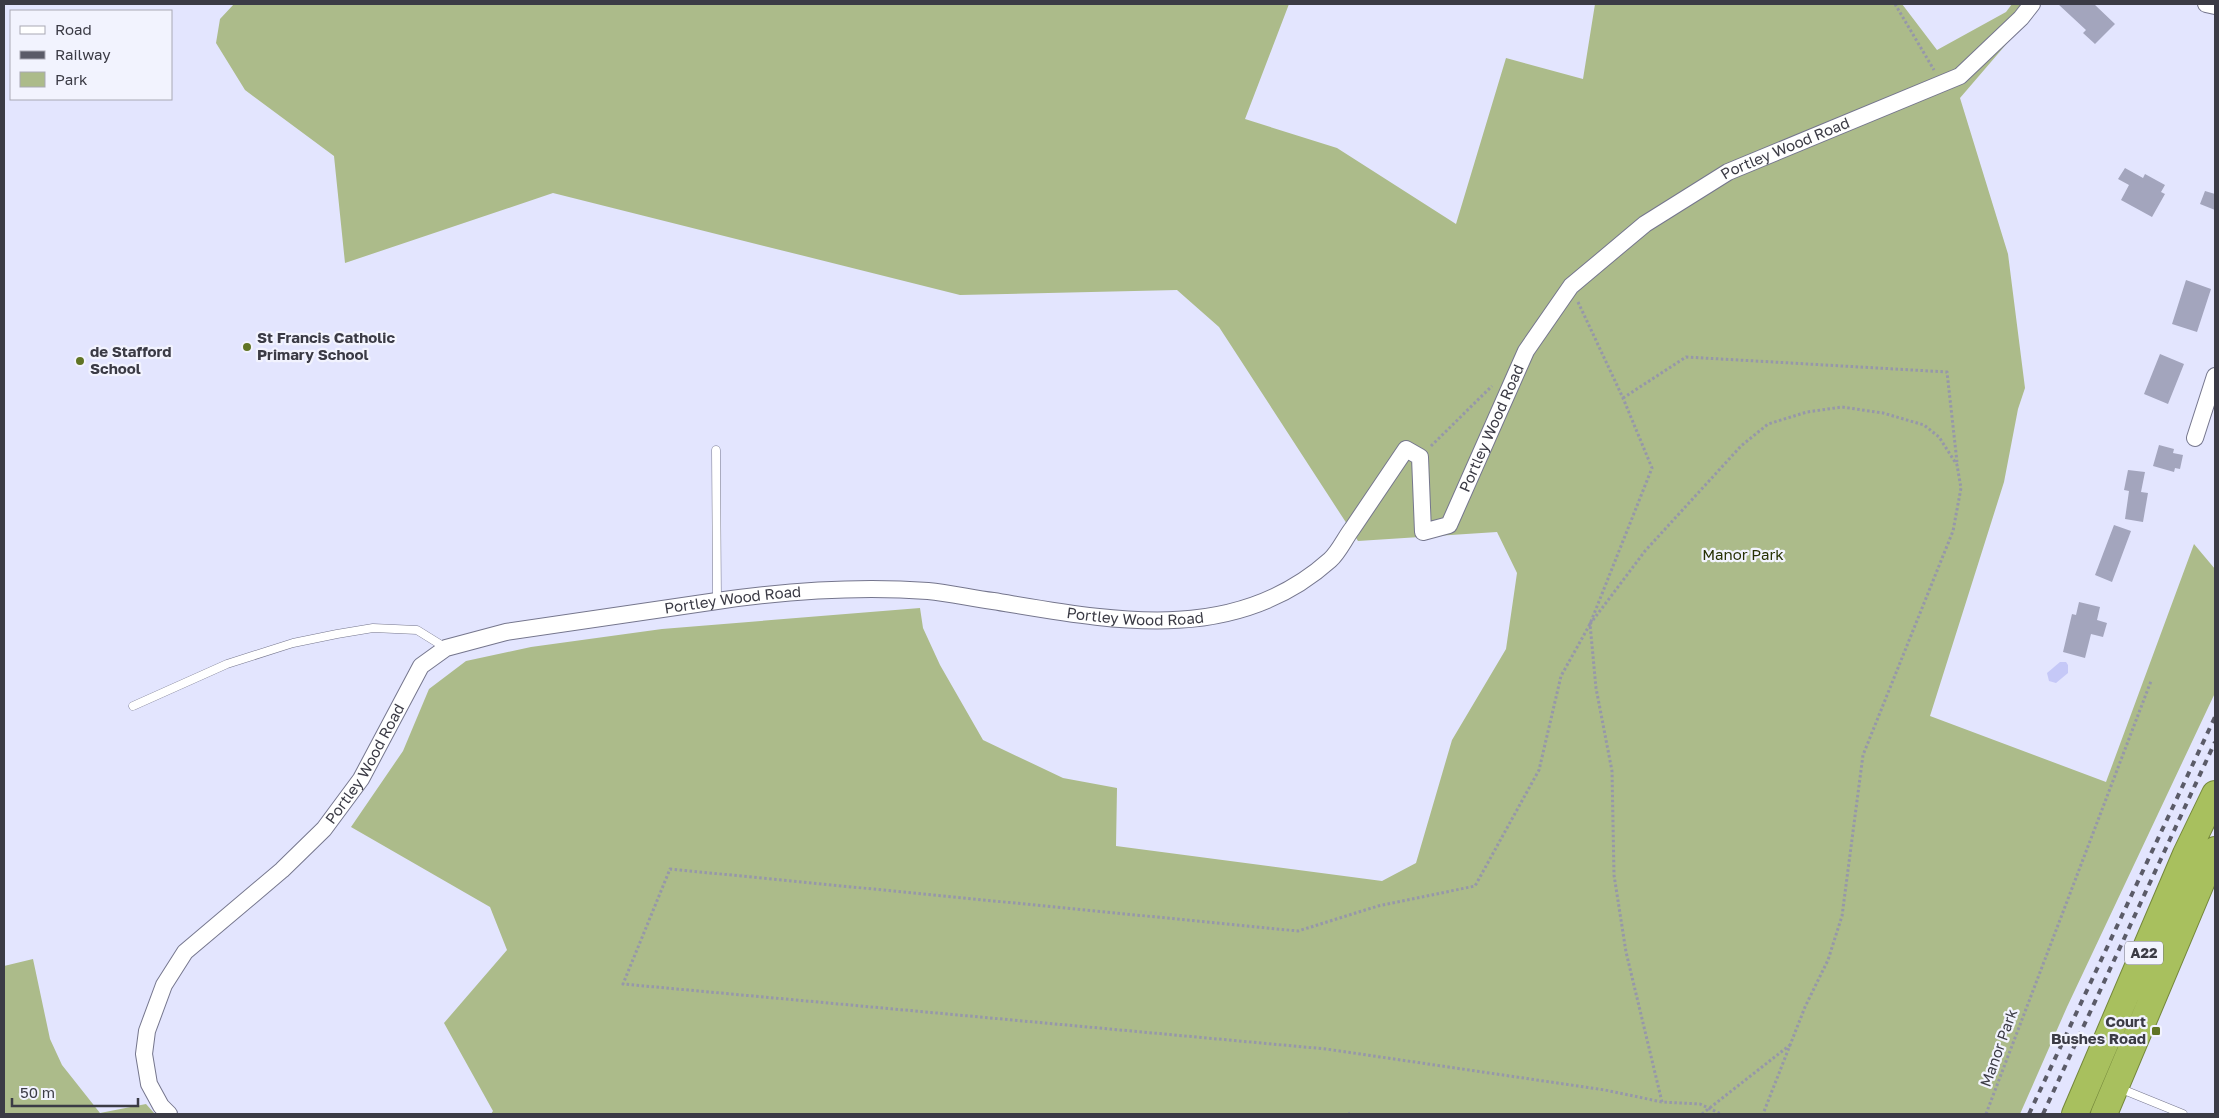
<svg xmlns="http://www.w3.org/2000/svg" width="2219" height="1118" viewBox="0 0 2219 1118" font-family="'Golos Text',sans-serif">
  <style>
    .green { fill: #acbb8a }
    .water { fill: #c5c8f7 }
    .building { fill: #a3a5bd }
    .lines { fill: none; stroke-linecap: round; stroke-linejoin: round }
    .service-casing { stroke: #75768d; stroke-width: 9 }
    .minor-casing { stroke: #75768d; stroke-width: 18 }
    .trunk-casing { stroke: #74873b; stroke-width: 28 }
    .path { stroke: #9697aa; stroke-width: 3; stroke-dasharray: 2.5 2.5; stroke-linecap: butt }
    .service { stroke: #fff; stroke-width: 8 }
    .minor { stroke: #fff; stroke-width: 16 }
    .trunk { stroke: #a8c05e; stroke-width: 26 }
    .rail { stroke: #5b5b68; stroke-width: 4; stroke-dasharray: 6 6; stroke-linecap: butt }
    .poi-dot { fill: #607424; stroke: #f2f3fe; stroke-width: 2 }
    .labels { text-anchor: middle; stroke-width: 4.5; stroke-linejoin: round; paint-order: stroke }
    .shield { fill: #f2f3fe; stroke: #72727c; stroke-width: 1 }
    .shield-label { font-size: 14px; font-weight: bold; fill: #3b3b45 }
    .street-label { font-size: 15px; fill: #3b3b45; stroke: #f2f3fe }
    .poi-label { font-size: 15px; font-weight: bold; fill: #3b3b45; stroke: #f2f3fe; text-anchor: start }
    .park-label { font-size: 15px; fill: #273104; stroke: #f2f3fe }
  </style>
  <rect width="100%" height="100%" fill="#e3e5fe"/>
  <path class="green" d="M234 4H1289L1245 119 1337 148 1456 224 1506 58 1583 79 1595 4H1902L1937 50 2006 12 2012 4H2036L2033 13 1960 98 2008 254 2025 388 2018 409 2004 482 1930 716 2106 782 2194 544 2215 569V693L2067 1007 2020 1114H491L493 1111 444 1023 507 950 490 907 351 827 403 751 429 689 466 661 531 647 662 629 920 608 923 628 940 665 983 740 1063 778 1117 788 1116 846 1382 881 1416 863 1452 740 1506 649 1517 573 1497 532 1358 541 1219 327 1177 290 960 295 553 193 345 263 334 156 245 90 216 43 220 19Z
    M33 959 50 1039 62 1065 100 1113 146 1104 155 1114H4V966Z"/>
  <path class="water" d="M2060 662H2066L2068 665V673L2056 683 2049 681 2047 673Z"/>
  <path class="building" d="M2058 4H2094L2115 24 2095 44 2083 33 2086 30Z
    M2125 168 2143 178 2145 174 2165 185 2161 192 2165 194 2152 217 2121 200 2129 185 2118 179Z
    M2205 191 2215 194V210L2200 204Z
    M2186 280 2211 289 2197 332 2172 324Z
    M2160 354 2184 364 2168 404 2144 394Z
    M2159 445 2174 449 2173 453 2183 455 2180 469 2175 468 2174 472 2153 466Z
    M2128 470 2145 472 2141 492 2148 493 2143 522 2125 519 2129 491 2124 490Z
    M2114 525 2131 531 2112 582 2095 575Z
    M2079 602 2100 607 2097 620 2107 623 2103 637 2091 634 2085 658 2063 652 2072 614 2076 615Z"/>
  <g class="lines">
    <g class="service-casing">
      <path id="service" d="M716 450 717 601
        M133 706 227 664 293 643 337 634 373 628 417 630 446 648
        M2119 1088 2183 1114"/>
    </g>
    <g class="minor-casing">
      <g id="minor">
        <path d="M2206 4 2215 6"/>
        <path d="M2195 438 2215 376"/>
        <path id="s1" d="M169 1114 161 1106 149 1084 144 1054 147 1031 164 985 185 952 282 870 324 829 361 779 421 666 446 648 506 632 717 601C786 591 858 586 928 591 949 593 971 598 993 601 1109 620 1233 647 1330 560 1339 552 1345 538 1352 529 1370 502 1388 476 1406 449L1420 457 1423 532 1449 525 1526 351 1571 286 1645 224 1728 172 1960 76 2021 18 2032 4"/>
      </g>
    </g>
    <g class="trunk-casing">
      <path id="trunk" d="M2075 1114 2186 854 2215 794
        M2104 1114 2215 850"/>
    </g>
    <path class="path" d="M1895 4 1934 70
      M1578 302 1623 398 1652 468 1590 624 1561 676 1539 770 1475 886 1378 906 1298 931 670 869 623 984 1326 1049 1605 1090 1662 1102 1700 1104 1721 1114
      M1623 398 1686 357 1947 372 1957 462
      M1431 446 1492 386
      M1662 1102 1626 952 1614 875 1612 771 1596 688 1590 624 1645 551 1741 446 1768 424 1807 412 1842 407 1883 413 1924 425 1939 437 1957 465 1961 488 1953 531 1863 755 1842 916 1828 960 1805 1007 1763 1114
      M1348 1113 1349 1114
      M1702 1114 1790 1045
      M1986 1114 2151 681"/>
    <use href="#service" class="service"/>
    <use href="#minor" class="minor"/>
    <use href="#trunk" class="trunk"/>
    <path class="rail" d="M2029 1114 2215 717
      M2043 1114 2215 742"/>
  </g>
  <g class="poi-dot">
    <circle cx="247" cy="347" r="5"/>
    <circle cx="80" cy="361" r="5"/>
    <rect x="2151" y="1026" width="10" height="10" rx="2.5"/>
  </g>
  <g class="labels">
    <rect class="shield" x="2125" y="941.5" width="38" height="23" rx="4"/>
    <g class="shield-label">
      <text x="2144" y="958">A22</text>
    </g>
    <g class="street-label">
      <text dy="5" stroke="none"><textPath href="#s1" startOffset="2269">Portley Wood Road</textPath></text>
      <text dy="5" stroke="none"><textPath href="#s1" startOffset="1849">Portley Wood Road</textPath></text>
      <text dy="5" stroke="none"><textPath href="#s1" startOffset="876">Portley Wood Road</textPath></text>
      <text dy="5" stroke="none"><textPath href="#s1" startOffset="1281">Portley Wood Road</textPath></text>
      <text dy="5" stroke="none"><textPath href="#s1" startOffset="441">Portley Wood Road</textPath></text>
      <text transform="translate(1999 1048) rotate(-70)" y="5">Manor Park</text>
    </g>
    <g class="poi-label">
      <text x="257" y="343">St Francis Catholic<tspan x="257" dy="17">Primary School</tspan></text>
      <text x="90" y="357">de Stafford<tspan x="90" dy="17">School</tspan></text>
      <text x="2146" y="1027" text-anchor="end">Court<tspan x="2146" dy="17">Bushes Road</tspan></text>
    </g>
    <g class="park-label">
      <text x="1743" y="560">Manor Park</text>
    </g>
  </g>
  <rect width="2219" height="1118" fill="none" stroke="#3b3b45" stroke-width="10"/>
  <rect x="10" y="10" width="162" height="90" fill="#f2f3fe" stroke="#a9a9b4"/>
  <rect x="20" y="26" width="25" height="8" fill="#ffffff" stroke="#a9a9b4"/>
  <text x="55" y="35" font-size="15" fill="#3b3b45">Road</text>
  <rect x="20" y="51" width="25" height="8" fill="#5b5b68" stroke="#a9a9b4"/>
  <text x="55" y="60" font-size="15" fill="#3b3b45">Railway</text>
  <rect x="20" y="72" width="25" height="15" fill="#acbb8a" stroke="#a9a9b4"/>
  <text x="55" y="85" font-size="15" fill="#3b3b45">Park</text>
  <path d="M12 1098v8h126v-8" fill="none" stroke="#3b3b45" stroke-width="2.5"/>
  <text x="20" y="1098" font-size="15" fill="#3b3b45" stroke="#f2f3fe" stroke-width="4" paint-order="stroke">50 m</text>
</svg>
